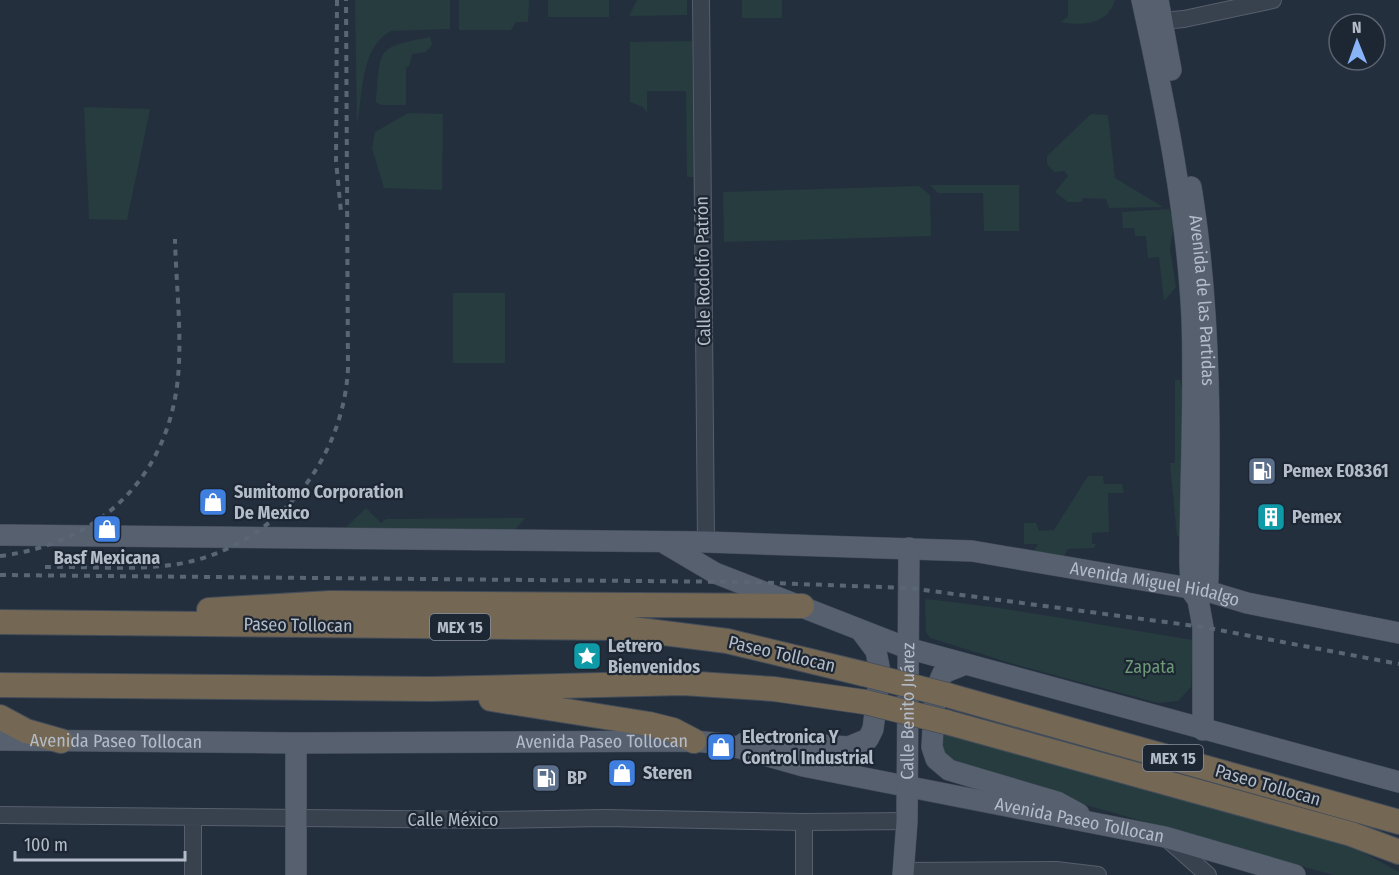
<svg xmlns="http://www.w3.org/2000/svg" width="1399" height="875" viewBox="0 0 1399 875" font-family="'Fira Sans Condensed',sans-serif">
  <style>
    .green { fill: #263c3f }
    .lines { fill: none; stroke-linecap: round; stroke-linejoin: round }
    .minor-casing { stroke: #565f6c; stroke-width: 18 }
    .major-casing { stroke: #414a57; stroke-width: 22 }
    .highway-casing { stroke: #434c59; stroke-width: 26 }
    .minor { stroke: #38414e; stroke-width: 16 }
    .major { stroke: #56606e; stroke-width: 21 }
    .highway { stroke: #746855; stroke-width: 24 }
    .rail { stroke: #5a6575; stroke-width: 4; stroke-dasharray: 6 6; stroke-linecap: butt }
    .highway-bridge-casing { stroke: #434c59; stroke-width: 26; stroke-linecap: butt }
    .highway-bridge { stroke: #746855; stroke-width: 24 }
    .labels { text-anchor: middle; stroke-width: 4.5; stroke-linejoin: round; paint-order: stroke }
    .shield { fill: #1d2633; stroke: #878f9c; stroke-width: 1.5 }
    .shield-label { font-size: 16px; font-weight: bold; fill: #b4bcc9 }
    .street-label { font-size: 18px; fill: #b4bcc9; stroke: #1d2633 }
    .poi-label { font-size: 18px; font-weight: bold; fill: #b4bcc9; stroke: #1d2633; text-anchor: start }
    .park-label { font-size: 18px; fill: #6b9a76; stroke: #1d2633 }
  </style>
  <rect width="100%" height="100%" fill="#242f3e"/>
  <path class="green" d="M355 0H450V29L391 31C360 47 363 95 357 125Z
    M459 0H529L528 22H516L511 30H459Z
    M548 0H609V17H548Z
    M637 0H687V15L629 16Z
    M742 0H782V18H742Z
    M1068 0H1115C1108 25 1082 26 1060 22L1068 17Z
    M430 37 432 45 426 52 412 54 409 66 406 68V105H381L376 102C381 47 375 48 430 37Z
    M692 41 694 177H687L686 91H647V113L643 107 630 102V42Z
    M84 107 150 109 127 220 89 219Z
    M408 113 443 114 442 190 384 188 372 148 375 132Z
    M1091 114 1108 115 1115 178 1163 207 1109 208 1106 199 1082 198V202H1068L1055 192 1068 176 1064 171 1054 172 1047 164V156Z
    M930 185H1019V231H984L983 193H938Z
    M919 186 930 195 931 236 724 242 723 192Z
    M1169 209 1174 223 1170 249 1176 287 1164 301 1159 257 1148 258 1146 236H1135L1134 228H1123L1122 212Z
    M453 293H505V363H453Z
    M1175 380H1180L1189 423 1187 536H1177L1170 463H1175Z
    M1088 476H1103L1104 484H1122L1124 493H1108L1109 532 1092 533V544H1096L1094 548 1068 549 1064 556 1034 551 1038 544H1024V523H1036L1039 531 1054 530Z
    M366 508 381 523 386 519 525 518 515 530 342 531Z
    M925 599C1015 608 1103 626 1193 640L1191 687 1178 701 1158 703 1017 665 930 638 926 632Z
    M942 734 1346 843 1399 872V875H1333L955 768 941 752Z"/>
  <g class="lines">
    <g class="minor-casing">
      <path id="minor" d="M701 0 706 542
        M1162 21 1184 19 1273 0
        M0 815 489 820 605 818 804 822 907 821
        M193 818V875
        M1166 838 1208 875
        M903 871 1056 870 1098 875
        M804 875V822"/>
    </g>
    <g class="major-casing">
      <g id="major">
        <path d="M1142 0C1165 104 1187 212 1192 318 1195 399 1190 482 1190 563L1191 590 1198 600 1203 627V730"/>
        <path d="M1158 0 1171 70"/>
        <path id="s1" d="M1191 187C1212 316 1210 448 1208 578L1207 591 1198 600"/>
        <path id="s2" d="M0 535 706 542 972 551 1207 591 1247 603 1399 633"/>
        <path d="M666 544 715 573 907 648 1399 782"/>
        <path d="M963 665 943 673 935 691 932 747 936 759 949 770 1057 802 1079 814"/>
        <path id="s3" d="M0 740 296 743 694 741 725 744 803 766 1165 837 1295 875"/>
        <path d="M296 743V875"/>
        <path d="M744 743 774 742 849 747 868 739 873 729 880 672 876 651 861 631"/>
        <path id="s4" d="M903 875 907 821 909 548"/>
      </g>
    </g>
    <g class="highway-casing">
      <path id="highway" d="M209 610 330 603 802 606
        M0 622 624 628 727 641 864 674
        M0 685 432 689 683 683 774 689 865 702
        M947 695 1399 822
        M491 699 649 724 673 730 694 741
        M0 717 26 731 61 741
        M946 722 1351 834 1399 852"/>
    </g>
    <use href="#minor" class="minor"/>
    <use href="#major" class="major"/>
    <use href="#highway" class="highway"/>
    <path class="rail" d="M337 0 336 161 341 212
      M0 556C95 544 164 483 177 386 183 340 176 286 175 239
      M45 567C88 566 135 571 178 564 273 548 343 463 348 369L346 0
      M0 575 744 582 909 588 1203 627 1399 664"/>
    <g class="highway-bridge-casing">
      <path id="highway-bridge" d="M864 674 947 695
        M865 702 946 722"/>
    </g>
    <use href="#highway-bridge" class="highway-bridge"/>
  </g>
  <defs>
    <g id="fuel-square" transform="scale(1.5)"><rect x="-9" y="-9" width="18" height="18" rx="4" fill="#5c6f8a" stroke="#1d2633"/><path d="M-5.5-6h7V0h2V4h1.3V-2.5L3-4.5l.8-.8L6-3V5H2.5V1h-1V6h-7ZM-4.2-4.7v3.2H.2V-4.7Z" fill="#fff"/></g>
    <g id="shop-square" transform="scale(1.5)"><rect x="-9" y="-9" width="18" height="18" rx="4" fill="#3f7fe0" stroke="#1d2633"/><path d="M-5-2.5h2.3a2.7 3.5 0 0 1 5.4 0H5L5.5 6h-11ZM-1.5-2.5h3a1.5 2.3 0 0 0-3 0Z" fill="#fff"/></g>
    <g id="building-square" transform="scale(1.5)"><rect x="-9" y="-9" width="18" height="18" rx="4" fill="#0f9aa8" stroke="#1d2633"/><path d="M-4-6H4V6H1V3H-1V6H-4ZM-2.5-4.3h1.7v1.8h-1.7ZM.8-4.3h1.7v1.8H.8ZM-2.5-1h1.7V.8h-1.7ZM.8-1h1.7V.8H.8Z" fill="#fff"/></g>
    <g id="sight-square" transform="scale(1.5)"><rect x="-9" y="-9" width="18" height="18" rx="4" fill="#0f9aa8" stroke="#1d2633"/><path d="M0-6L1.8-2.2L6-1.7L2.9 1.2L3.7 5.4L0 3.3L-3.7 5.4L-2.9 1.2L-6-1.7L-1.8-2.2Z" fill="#fff"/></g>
  </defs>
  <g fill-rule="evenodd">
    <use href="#fuel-square" x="1262" y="471"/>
    <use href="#shop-square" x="213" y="502"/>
    <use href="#building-square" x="1271" y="517"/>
    <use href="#shop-square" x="107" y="529"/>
    <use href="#sight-square" x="587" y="656"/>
    <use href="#shop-square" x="721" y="747"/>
    <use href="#shop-square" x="622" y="773"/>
    <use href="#fuel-square" x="546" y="778"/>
  </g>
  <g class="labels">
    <g class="shield">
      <rect x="430" y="614" width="60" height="26" rx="4.5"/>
      <rect x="1143" y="745" width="60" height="26" rx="4.5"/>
    </g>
    <g class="shield-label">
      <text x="460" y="633">MEX 15</text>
      <text x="1173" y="764">MEX 15</text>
    </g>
    <g class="street-label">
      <text transform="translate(703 271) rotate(-91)" y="6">Calle Rodolfo Patrón</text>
      <text dy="6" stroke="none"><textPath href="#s1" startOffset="114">Avenida de las Partidas</textPath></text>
      <text dy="6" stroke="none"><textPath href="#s2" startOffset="1158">Avenida Miguel Hidalgo</textPath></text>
      <text transform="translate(298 625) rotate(1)" y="6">Paseo Tollocan</text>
      <text transform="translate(782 654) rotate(13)" y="6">Paseo Tollocan</text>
      <text dy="6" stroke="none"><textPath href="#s4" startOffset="164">Calle Benito Juárez</textPath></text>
      <text dy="6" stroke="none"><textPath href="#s3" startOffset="602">Avenida Paseo Tollocan</textPath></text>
      <text dy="6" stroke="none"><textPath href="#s3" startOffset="116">Avenida Paseo Tollocan</textPath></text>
      <text transform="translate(1268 785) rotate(16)" y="6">Paseo Tollocan</text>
      <text x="453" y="826">Calle México</text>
      <text dy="6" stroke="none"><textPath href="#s3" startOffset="1088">Avenida Paseo Tollocan</textPath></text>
    </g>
    <g class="poi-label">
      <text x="1283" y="477">Pemex E08361</text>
      <text x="234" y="498">Sumitomo Corporation<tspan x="234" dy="21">De Mexico</tspan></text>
      <text x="1292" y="523">Pemex</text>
      <text x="107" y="564" text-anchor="middle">Basf Mexicana</text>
      <text x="608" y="652">Letrero<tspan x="608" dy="21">Bienvenidos</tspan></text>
      <text x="742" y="743">Electronica Y<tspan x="742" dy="21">Control Industrial</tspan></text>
      <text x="643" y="779">Steren</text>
      <text x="567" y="784">BP</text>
    </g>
    <g class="park-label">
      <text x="1150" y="673">Zapata</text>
    </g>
  </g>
  <g transform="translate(1357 42) rotate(359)"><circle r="28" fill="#1d2633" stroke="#59626f" stroke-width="1.5"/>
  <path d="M0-4.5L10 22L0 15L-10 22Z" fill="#8ab4f8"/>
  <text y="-9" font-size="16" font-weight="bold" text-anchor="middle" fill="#b4bcc9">N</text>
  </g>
  <path d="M15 851v9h170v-9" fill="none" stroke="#b4bcc9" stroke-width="3"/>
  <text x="24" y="851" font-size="18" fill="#b4bcc9" stroke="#1d2633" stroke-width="4.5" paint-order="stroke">100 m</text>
</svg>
